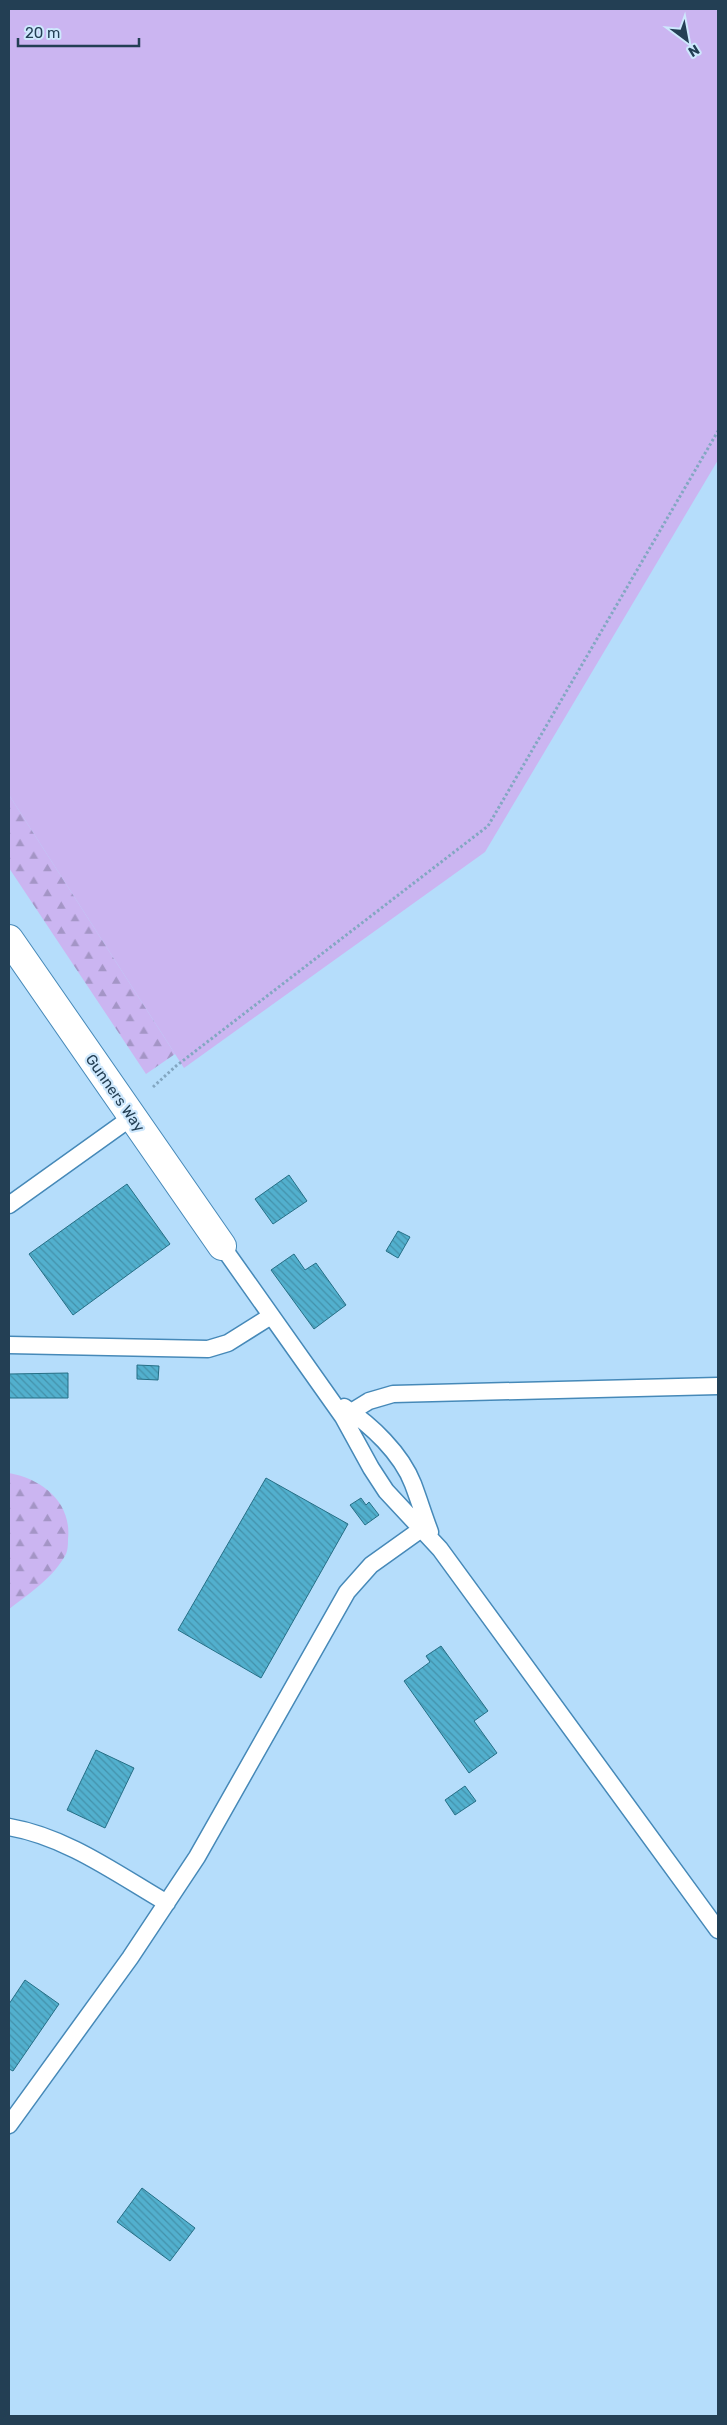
<svg xmlns="http://www.w3.org/2000/svg" width="727" height="2425" viewBox="0 0 727 2425" font-family="Rubik,sans-serif">
  <style>
    .green { fill: #cbb5f1 }
    .forest { fill: url(#forest-firs) }
    .building { fill: url(#building-back-hatch); stroke: #256f86 }
    .lines { fill: none; stroke-linecap: round; stroke-linejoin: round }
    .lane-casing { stroke: #4689b8; stroke-width: 19 }
    .street-casing { stroke: #4689b8; stroke-width: 30 }
    .path { stroke: #83a7c2; stroke-width: 3; stroke-dasharray: 2.5 2.5; stroke-linecap: butt }
    .lane { stroke: #fff; stroke-width: 16 }
    .street { stroke: #fff; stroke-width: 28 }
    .labels { text-anchor: middle; stroke-width: 4.5; stroke-linejoin: round; paint-order: stroke }
    .street-label { font-size: 15px; fill: #233f54; stroke: #cee8fd }
  </style>
  <defs>
    <pattern id="forest-firs" width="22" height="20" patternUnits="userSpaceOnUse" patternTransform="scale(1.25)"><rect width="22" height="20" fill="#cbb5f1"/><path d="M5 1l3.5 6h-7zM16 11l3.5 6h-7z" fill="#a495c6"/></pattern>
    <pattern id="building-back-hatch" width="6" height="6" patternUnits="userSpaceOnUse" patternTransform="scale(1.25)"><rect width="6" height="6" fill="#52b0ce"/><path d="M-1 5l2 2M0 0l6 6M5-1l2 2" fill="none" stroke="#4491aa"/></pattern>
  </defs>
  <rect width="100%" height="100%" fill="#b5ddfb"/>
  <path class="green" d="M9 9H718V460L485 852 184 1068 9 795Z"/>
  <path class="forest" d="M9 795 175 1054 146 1074 9 868Z
    M9 1473C42 1479 72 1502 68 1539 68 1543 68 1550 66 1554 54 1577 29 1594 9 1609Z"/>
  <path class="building" d="M289 1175 307 1201 273 1224 255 1199Z
    M127 1184 170 1244 73 1315 29 1254Z
    M398 1231 410 1237 398 1258 386 1251Z
    M294 1254 305 1270 316 1263 346 1305 314 1329 271 1270Z
    M137 1365 159 1366 158 1380 137 1379Z
    M68 1373V1398H9V1374Z
    M266 1478 348 1524 261 1678 178 1630Z
    M361 1498 366 1505 369 1502 379 1515 365 1525 350 1505Z
    M441 1646 488 1711 474 1721 497 1753 469 1773 404 1681 430 1662 426 1656Z
    M96 1750 134 1768 105 1828 67 1810Z
    M465 1786 476 1801 455 1815 445 1800Z
    M25 1980 59 2004 13 2071 9 2069V2004Z
    M142 2188 195 2228 170 2261 117 2222Z"/>
  <g class="lines">
    <g class="lane-casing">
      <path id="lane" d="M9 1205 132 1117
        M222 1246 343 1417 371 1468 386 1491 440 1549 718 1930
        M9 1345 208 1349 228 1343 271 1316
        M344 1407C371 1425 401 1453 413 1484 419 1500 424 1516 430 1532
        M343 1417 369 1401 393 1394 718 1386
        M9 1827C67 1837 117 1874 167 1903
        M9 2125 130 1958 197 1857 347 1592 371 1565 427 1525"/>
    </g>
    <g class="street-casing">
      <path id="street" d="M9 939 222 1246"/>
    </g>
    <path class="path" d="M153 1087 176 1066 488 826 718 431"/>
    <use href="#lane" class="lane"/>
    <use href="#street" class="street"/>
  </g>
  <g class="labels">
    <g class="street-label">
      <text transform="translate(115 1093) rotate(55)" y="5">Gunners Way</text>
    </g>
  </g>
  <rect width="727" height="2425" fill="none" stroke="#233f54" stroke-width="20"/>
  <g transform="translate(687 40) rotate(148)" stroke="#cee8fd" stroke-width="4" paint-order="stroke">
  <path d="M0-4L9 19L0 12L-9 19Z" fill="#233f54"/>
  <text y="-8" font-size="14" font-weight="bold" text-anchor="middle" fill="#233f54">N</text>
  </g>
  <path d="M18 38v8h121v-8" fill="none" stroke="#233f54" stroke-width="2.5"/>
  <text x="25" y="38" font-size="15" fill="#233f54" stroke="#cee8fd" stroke-width="4" paint-order="stroke">20 m</text>
</svg>
